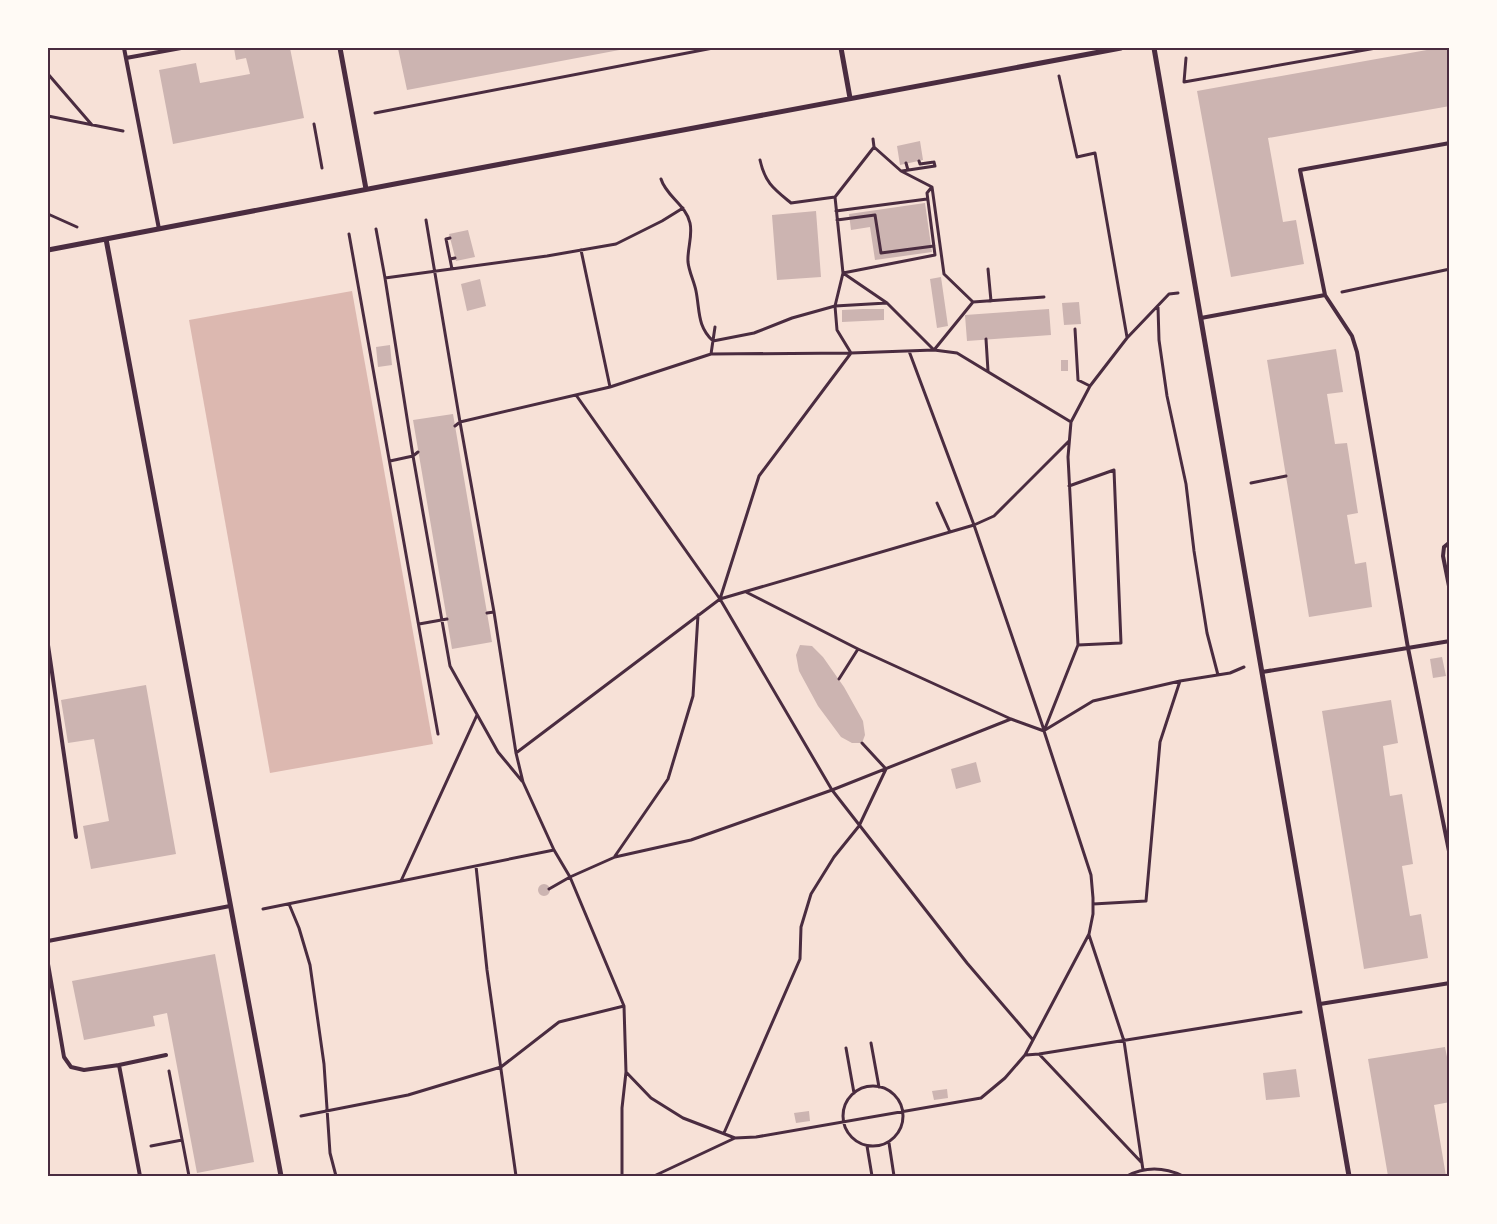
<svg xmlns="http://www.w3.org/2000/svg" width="1497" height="1224" viewBox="0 0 1497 1224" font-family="'Roboto Condensed',sans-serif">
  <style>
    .water { fill: #dcb8b0 }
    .building { fill: #ccb4b1 }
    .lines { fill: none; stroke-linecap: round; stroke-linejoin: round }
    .path { stroke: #4a2c40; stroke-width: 3 }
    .service { stroke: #4a2c40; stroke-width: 4 }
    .minor { stroke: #4a2c40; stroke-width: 5 }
    .neatline { fill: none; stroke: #4a2c40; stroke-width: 2 }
  </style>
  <rect width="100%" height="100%" fill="#f7e1d7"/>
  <path class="water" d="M352 291 433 744 270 773 189 320Z"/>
  <path class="building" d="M234 48H290L304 118 173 144 159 70 196 63 200 83 250 74 246 58 236 60Z
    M398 48H630L407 90Z
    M1438 48H1450V106L1268 138 1283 222 1296 220 1304 264 1231 277 1197 91Z
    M920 141 923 160 900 165 897 146Z
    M925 203 932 252 875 260 870 227 851 230 849 214Z
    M816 211 821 277 777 280 772 215Z
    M468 230 475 257 456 261 449 234Z
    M941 277 948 326 937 328 930 279Z
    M480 279 486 306 467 311 461 284Z
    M1079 302 1081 324 1064 325 1062 303Z
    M863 309H884V320L842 322V310Z
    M1049 309 1051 335 967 341 965 315Z
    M390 345 392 365 378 367 376 347Z
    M1336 349 1343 392 1327 394 1335 444 1347 443 1358 513 1347 515 1355 564 1366 562 1372 607 1309 617 1267 360Z
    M1061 360H1068V371H1061Z
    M453 414 492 642 452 649 413 420Z
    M800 645 812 646 823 657 844 687 863 721 865 735 862 743H852L841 737 818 706 799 671 796 655Z
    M1442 657 1446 676 1433 678 1430 659Z
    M146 685 176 854 91 869 83 826 109 821 94 739 68 743 61 700Z
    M1391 700 1398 743 1383 746 1390 796 1402 794 1413 864 1402 866 1410 916 1421 914 1428 958 1364 969 1322 711Z
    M976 762 981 782 956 789 951 769Z
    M538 890a6 6 0 1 1 12 0a6 6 0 1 1-12 0Z
    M215 954 254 1162 197 1173 167 1013 153 1016 155 1026 84 1040 72 981Z
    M1445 1047 1450 1072V1102L1434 1105 1446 1176H1388L1368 1059Z
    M1296 1069 1300 1097 1266 1100 1263 1073Z
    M947 1089 948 1098 934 1100 932 1091Z
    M809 1111 810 1121 796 1123 794 1113Z"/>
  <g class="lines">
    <path class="path" d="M1186 58 1184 82 1376 48
      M48 74 92 125
      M1059 76 1077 157 1095 153 1127 337
      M375 113 713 48
      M48 116 123 131
      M314 124 322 168
      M874 147 901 171 932 187 944 274 973 302
      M760 160C765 183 774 189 791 203L835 197 874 147 873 139
      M919 161 920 164 934 162
      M906 163 908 170
      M902 171 935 166 934 162
      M661 179C666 196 686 205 690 223 693 236 687 249 688 262 689 272 694 281 696 291 700 311 697 326 713 341L754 333 792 318 835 306 887 303
      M836 211 927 199
      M48 214 77 227
      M426 220 460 422 494 612 516 753 523 782 554 850 570 877 624 1006 626 1072 651 1098 683 1118 735 1138 756 1137 981 1098 1005 1078 1025 1055 1089 934 1093 914V898L1091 875 1044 731 1078 645 1068 457 1071 422 1090 386 1127 338 1169 294 1178 293
      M837 220 875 215 881 253 934 246
      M376 229 385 278 547 256 616 244 662 221 683 208
      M349 234 438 734
      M450 238 446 239 452 269
      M581 250 610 387
      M450 259 455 258
      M988 269 991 301
      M843 273 887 303 934 350 973 302 1044 297
      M843 273 935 255 927 193 931 188
      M385 278 413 456 450 666 498 752 522 781
      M1342 292 1450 269
      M1158 307 1159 340 1167 396 1186 484 1194 551 1207 633 1218 675
      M1075 329 1078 380 1090 386
      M986 339 988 371
      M909 351 974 525 1044 730
      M711 354 715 327
      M576 395 720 599 832 790 967 963 1033 1040
      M455 426 460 422 610 387 711 354 851 353 934 350 957 353 1071 422
      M390 461 413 456 418 452
      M1251 483 1286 476
      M1069 486 1114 470 1121 643 1078 645
      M937 503 950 532
      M746 592 858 649 1011 719 1044 731
      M720 599 759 476 851 353 837 330 835 306 843 273 835 197
      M487 613 494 612
      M419 624 447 619
      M839 679 858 649
      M1045 730 1093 701 1180 681 1230 673 1244 667
      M516 753 720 599 974 525 994 516 1069 441
      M615 856 668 779 693 696 698 615
      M476 866 487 970 516 1176
      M401 881 477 715
      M549 889 570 877 615 857 691 840 832 790 1011 719
      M289 904 299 928 310 965 324 1064 330 1153 336 1176
      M1093 904 1146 901 1160 742 1180 681
      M263 909 554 850
      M1089 935 1124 1041 1143 1170
      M871 1043 879 1087
      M846 1048 854 1093
      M1039 1054 1142 1163
      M1026 1055 1039 1054 1301 1012
      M169 1071 189 1176
      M843 1116a30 30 0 1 1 60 0a30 30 0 1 1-60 0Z
      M301 1116 408 1095 501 1067 559 1022 624 1006
      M724 1133 800 959 801 927 811 894 834 857 859 826 886 769 862 743
      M889 1143 894 1176
      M151 1146 182 1140
      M867 1146 872 1176
      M622 1176V1108L626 1072
      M654 1176 735 1138
      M1127 1176C1146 1166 1164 1167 1183 1176"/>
    <path class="service" d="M124 48 159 229
      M126 58 181 48
      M1325 295 1352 336 1357 352 1408 648 1450 856
      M1201 318 1325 295 1300 170 1450 143
      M1450 542 1444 547 1443 556 1450 591
      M48 645 76 837
      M1262 672 1450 641
      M48 941 230 906
      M48 964 64 1057 71 1067 84 1070 119 1065
      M1320 1004 1450 983
      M140 1176 119 1065 166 1055"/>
    <path class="minor" d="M340 48 366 189
      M841 48 850 98
      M1154 48 1349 1176
      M106 239 281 1176
      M48 250 400 183 1121 48"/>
  </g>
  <rect width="1497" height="1224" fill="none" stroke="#fffaf5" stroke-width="98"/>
  <rect x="49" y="49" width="1399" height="1126" class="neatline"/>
</svg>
